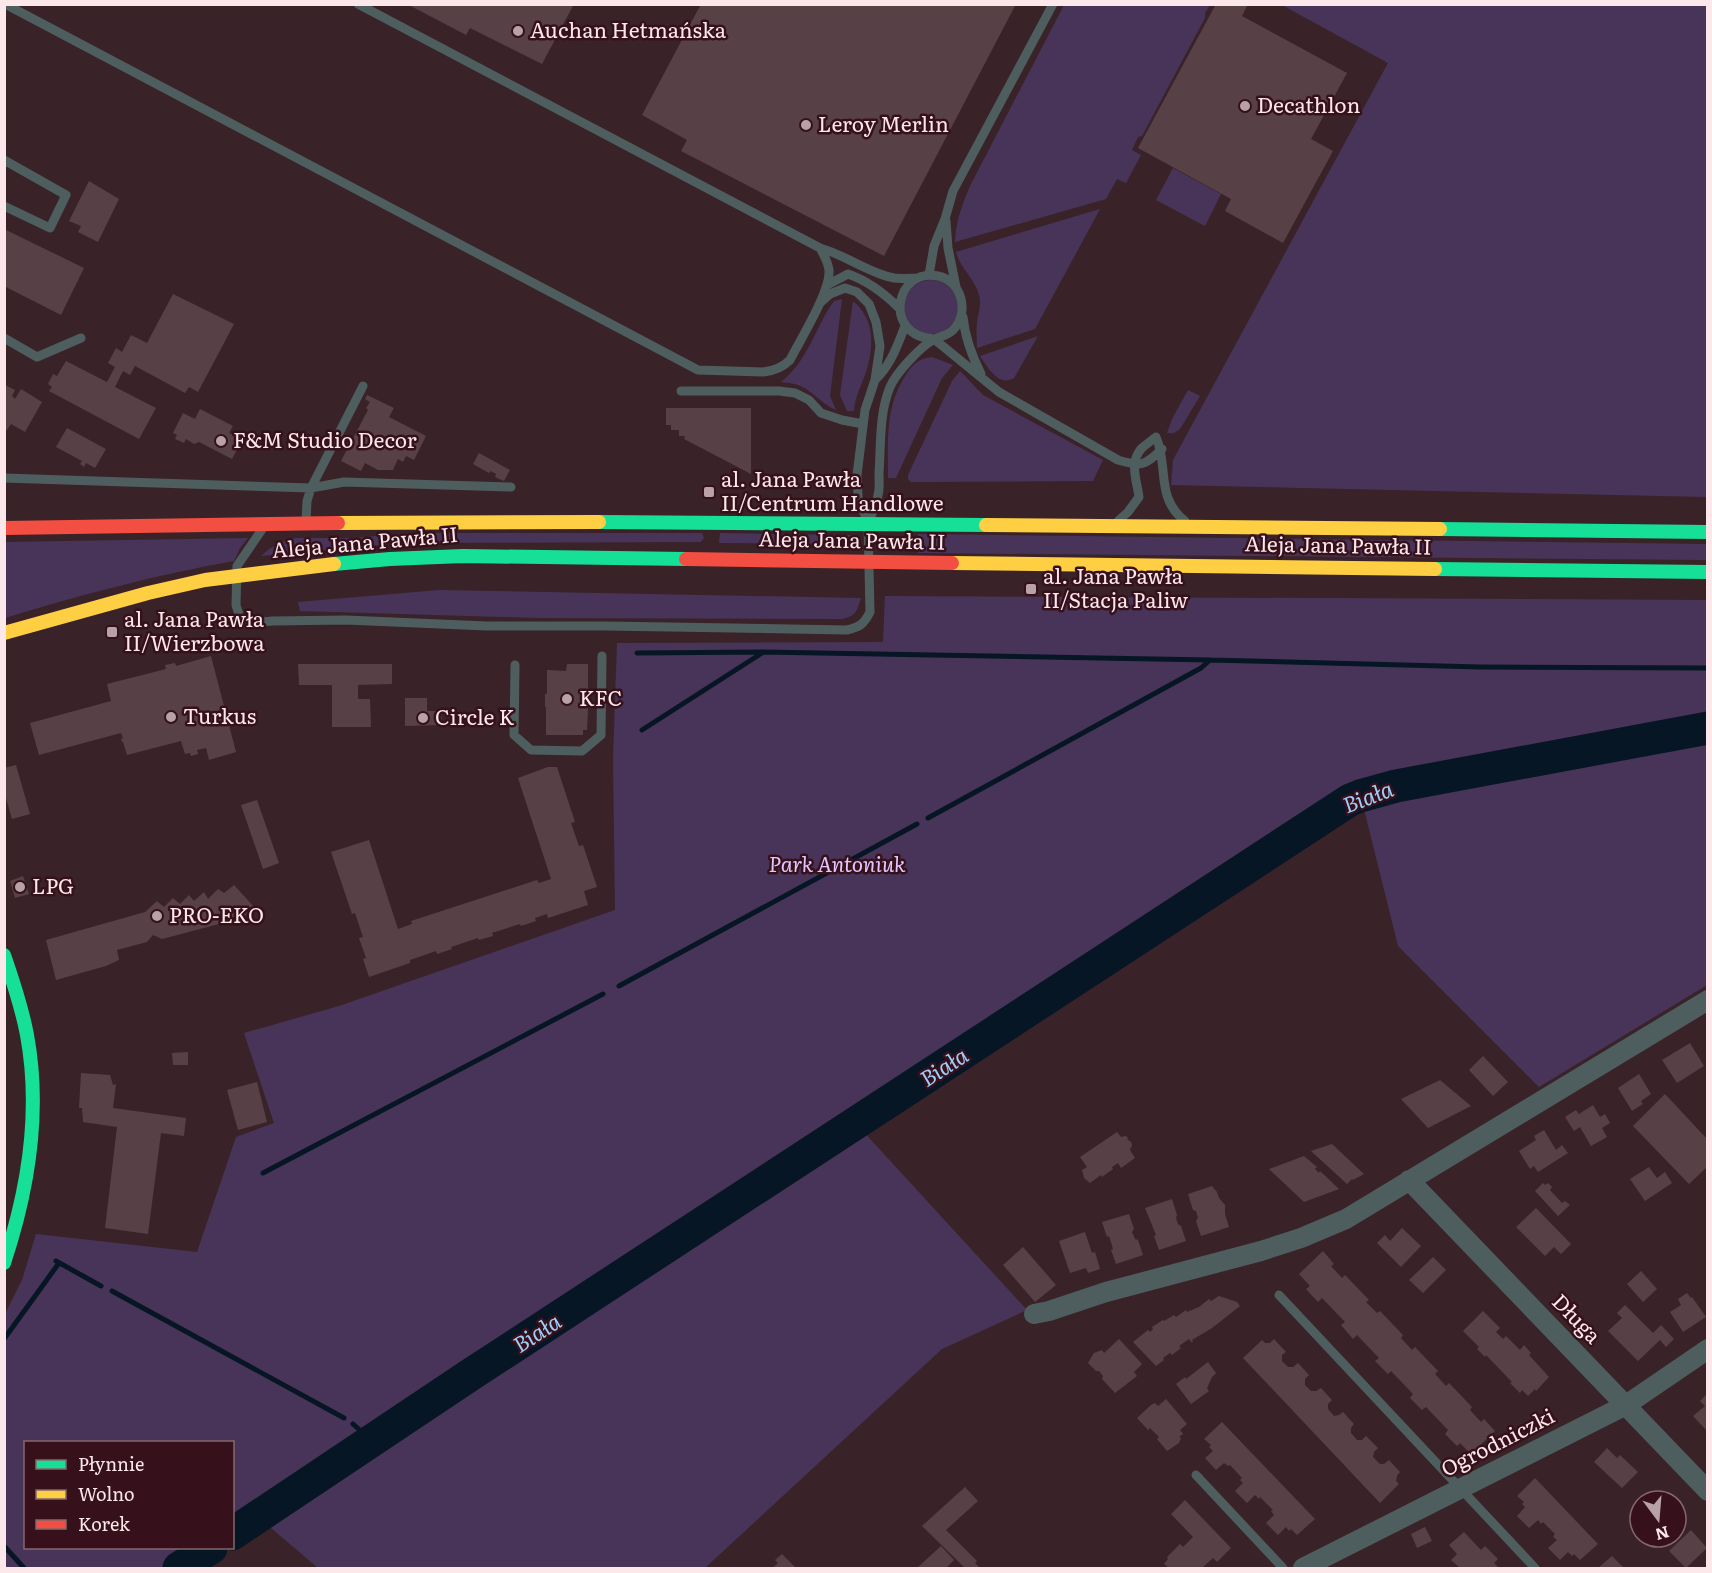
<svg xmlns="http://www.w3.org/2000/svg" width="1712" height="1573" viewBox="0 0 1712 1573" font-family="Literata,serif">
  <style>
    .green { fill: #483458 }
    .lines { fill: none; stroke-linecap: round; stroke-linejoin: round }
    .stream { stroke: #071625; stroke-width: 5 }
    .river { stroke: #071625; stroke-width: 33 }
    .building { fill: #584047 }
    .lane { stroke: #4e5e5e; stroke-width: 9 }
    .street { stroke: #4e5e5e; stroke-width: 20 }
    .fast { stroke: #16e098; stroke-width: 14 }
    .slow { stroke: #ffcf43; stroke-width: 14 }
    .jam { stroke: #f24e42; stroke-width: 14 }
    .poi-dot { fill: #b8a2a7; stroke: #36111b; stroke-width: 2 }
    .labels { text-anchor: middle; stroke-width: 5; stroke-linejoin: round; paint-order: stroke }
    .poi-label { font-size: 21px; fill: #fce7eb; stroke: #36111b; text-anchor: start }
    .street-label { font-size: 21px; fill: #fce7eb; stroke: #36111b }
    .park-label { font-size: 21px; font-style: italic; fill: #e0c6ff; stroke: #36111b }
    .water-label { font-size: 22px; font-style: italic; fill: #9dcffc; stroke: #36111b }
  </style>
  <rect width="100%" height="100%" fill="#392329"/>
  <path class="green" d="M1064 5H1210L1205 13V18L1142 136 1138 137 1132 150 1141 155 1126 183 1117 179 1106 199 955 242C956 221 962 205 970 186Z
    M1282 5H1707V497L1171 485 1173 460 1388 63Z
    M1173 168 1221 194 1205 226 1156 200Z
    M1100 209 1035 329 977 348C977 340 976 332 977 323 978 314 982 304 979 295 975 279 960 268 956 252Z
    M904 307a27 27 0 1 1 54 0a27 27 0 1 1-54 0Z
    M842 299 830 396 836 410C824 405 817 396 806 389 799 384 790 383 781 382 809 360 814 329 834 301Z
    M853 301C876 320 874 349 865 375 860 388 855 397 854 411H847L840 395Z
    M1038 336 1014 378C999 387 988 368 980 356Z
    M932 357 953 365 942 378 896 478H888C888 443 885 408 904 378 912 365 917 359 932 357Z
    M960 371 983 395 1103 460 1093 481 911 482 908 479V475L952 381Z
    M1188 390 1200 396 1180 429 1174 433H1167L1172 419Z
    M412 533H702L704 538 701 542 401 543 261 556 269 549 290 538H352Z
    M720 533 851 535 855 539 854 544 719 543Z
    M918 534 1708 544 1707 560 918 553Z
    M248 538 240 548 234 561C156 575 80 595 5 618V542Z
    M439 590 861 598C857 611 856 616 842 619L538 618 300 611 298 602Z
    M885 596 1707 600V726L1395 782 1367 788 1337 802 470 1374 233 1533 232 1442H26V1548H211L179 1568H5V1314L22 1280 36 1234 197 1252 236 1137 274 1123 244 1033 339 1006 615 910 613 759 617 643 883 642Z
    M1707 739V985L1539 1087 1398 946 1363 805Z
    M861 1129 1027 1310 942 1349 705 1568H318L264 1522Z"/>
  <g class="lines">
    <path class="stream" d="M637 653 763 652 1210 660 1480 667 1708 668
      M642 730 762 653
      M928 818 1201 668 1210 660
      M619 986 917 824
      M263 1173 603 994
      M56 1261 101 1286
      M112 1291 344 1418
      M4 1339 59 1263
      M353 1424 372 1441
      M4 1546 24 1568"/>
    <path class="river" d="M232 1534 470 1375 1350 800 1360 796 1396 786 1708 728
      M179 1568 211 1548"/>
  </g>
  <path class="building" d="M407 4H574L542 64 470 28 466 35Z
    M701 4H1016L884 256 681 151 687 140 642 115Z
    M1216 4H1248L1242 16 1347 73 1311 139 1333 151 1283 243 1225 211 1231 199 1138 148Z
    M89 181 119 199 98 242 78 232 81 226 69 221Z
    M4 229 84 268 61 315 4 286Z
    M173 294 234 324 198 392 189 387 185 393 135 366 130 375 123 371 115 387 156 408 139 439 49 391 52 387 48 384 53 374 57 376 66 361 107 382 115 367 108 363 116 348 122 352 131 335 147 343Z
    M5 385 15 390 12 396 15 399 21 389 42 402 25 432 11 424 7 430 5 429Z
    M367 395 394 408 389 417 426 436 414 460 406 456 403 462 398 459 393 470H378L365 463 361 471 341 461 368 410 366 408 370 402 365 399Z
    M666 408H751V474L684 439 685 436H679V430H671V425H666Z
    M200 409 233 426 229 433 242 440 232 459 199 442 194 444 186 439 184 443 175 439 177 435 173 433 183 413 195 419Z
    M67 428 106 449 95 468 86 463 84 467 80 464 82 461 56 447Z
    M479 453 510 470 504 481 495 477 496 474 491 471 489 473 473 464Z
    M211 656 236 752 209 760 206 748 197 750 198 754 191 756 190 753 185 754 181 741 127 755 123 742H122L121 739 123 738 121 733 39 755 30 723 111 701 107 684 166 669 165 665 175 663 176 666Z
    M298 664H392V684L358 685V699H370L371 727H332V685H299Z
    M567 664H588V688H589L587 730H583V735H546V707H545V694H547V670L566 671Z
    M405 698H427V711H441L442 725 405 726Z
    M16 765 30 814 12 819 4 791V768Z
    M548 767H557L575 822 571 823 579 846 583 845 597 887 584 891 588 905 548 918 547 914 535 918 536 921 521 926 520 924 492 933 493 936 479 940 478 938 451 947 452 949 437 954 436 951 410 960V963L369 977 363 959 366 958 359 938 363 937 355 913 352 914 331 852 369 840 398 929 412 924 411 921 537 880 539 883 551 879 518 778Z
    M257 800 279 863 263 869 241 805Z
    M23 876 29 894 15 898 10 881Z
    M234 885 255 908 242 918 162 939 153 935 147 942 117 950 119 960 106 966 56 980 46 940 145 912 157 901 164 907 173 898 180 904 189 895 194 901 204 892 208 899 218 889 224 893Z
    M1690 1043 1704 1066 1677 1083 1662 1060Z
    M188 1052V1065H173L172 1053Z
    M1483 1056 1508 1082 1493 1096 1469 1070Z
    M81 1073 110 1075 113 1085 116 1084 113 1108 186 1118 184 1136 161 1133 148 1234 105 1228 117 1127 83 1122 82 1108H79Z
    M1639 1074 1651 1094 1641 1101 1643 1104 1632 1111 1618 1088Z
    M1440 1080 1471 1106 1428 1128 1401 1099Z
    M257 1082 267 1122 238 1130 227 1090Z
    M1665 1094 1707 1139V1167L1689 1184 1633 1126Z
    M1593 1105 1600 1117 1605 1114 1610 1123 1602 1128 1607 1137 1591 1146 1580 1127 1574 1131 1565 1117 1576 1110 1579 1114Z
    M1544 1130 1556 1150 1562 1145 1568 1153 1538 1172 1534 1166 1530 1169 1519 1151 1536 1140 1534 1136Z
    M1117 1132 1121 1137 1126 1136 1128 1138 1127 1139 1131 1142 1132 1145 1130 1150 1135 1158 1121 1168 1118 1163 1112 1167 1113 1169 1102 1177 1101 1175 1090 1183 1084 1178 1082 1170 1087 1167 1080 1157Z
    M1332 1144 1364 1174 1353 1180 1352 1179 1347 1184 1311 1151Z
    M1304 1156 1317 1167 1315 1169 1319 1173 1320 1171 1339 1189 1304 1202 1269 1169Z
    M1649 1167 1657 1178 1665 1172 1672 1183 1645 1201 1630 1179Z
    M1543 1183 1545 1185 1548 1183 1552 1187 1550 1190 1562 1203 1565 1201 1570 1205 1558 1216 1535 1191Z
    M1212 1186 1217 1192 1219 1198 1225 1205V1214L1229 1227 1201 1236 1196 1221 1198 1218 1196 1211 1193 1210 1188 1194Z
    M1172 1199 1177 1215 1176 1218 1178 1224 1181 1226 1186 1241 1159 1250 1154 1236 1156 1235 1145 1208Z
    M1536 1208 1571 1244 1561 1254 1554 1247 1545 1256 1516 1227Z
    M1129 1214 1134 1229 1132 1232 1135 1239 1138 1240 1143 1255 1116 1264 1111 1250 1113 1249 1109 1236 1107 1237 1102 1222Z
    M1402 1228 1421 1246 1401 1267 1377 1243 1385 1235 1390 1241Z
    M1085 1232 1092 1253 1095 1252 1100 1269 1088 1273 1086 1268 1070 1273 1059 1241Z
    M1023 1247 1056 1285 1035 1302 1003 1265Z
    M1323 1251 1334 1264 1331 1266 1342 1278 1345 1275 1369 1300 1366 1302 1377 1313 1380 1311 1403 1335 1401 1338 1412 1350 1415 1347 1438 1371 1435 1374 1446 1386 1449 1383 1472 1407 1470 1410 1481 1422 1484 1419 1495 1431 1471 1454 1460 1443 1457 1446 1445 1434 1448 1430 1426 1407 1422 1410 1410 1398 1413 1394 1391 1371 1388 1374 1375 1361 1379 1358 1357 1335 1353 1339 1341 1325 1345 1322 1322 1298 1318 1302 1306 1289 1310 1286 1299 1274Z
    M1433 1257 1446 1270 1423 1293 1409 1280Z
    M1641 1271 1657 1289 1643 1302 1627 1284Z
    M1687 1293 1691 1298 1692 1297 1706 1317 1683 1332 1670 1312 1681 1305 1678 1299Z
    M1219 1296 1237 1302 1240 1306 1212 1328 1192 1340 1193 1341 1192 1343 1189 1339 1179 1346 1181 1348 1172 1355 1170 1353 1163 1358 1164 1360 1156 1366 1133 1342 1148 1330 1150 1332 1153 1329 1152 1327 1163 1320 1164 1321 1174 1315 1176 1317 1186 1310 1187 1312 1199 1307 1209 1299 1211 1301Z
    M1625 1305 1653 1333 1661 1325 1674 1339 1666 1347 1660 1340 1638 1361 1608 1331 1622 1318 1617 1313Z
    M1483 1311 1500 1328 1496 1332 1503 1339 1506 1336 1520 1350 1524 1345 1531 1353 1529 1355 1549 1377 1536 1391 1535 1389 1528 1396 1522 1390 1520 1393 1510 1383 1512 1382 1486 1355 1485 1357 1477 1349 1479 1347 1463 1331Z
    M1119 1339 1142 1364 1134 1372 1137 1376 1115 1393 1102 1379 1103 1376 1099 1371H1096L1088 1363 1094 1353 1102 1350 1104 1353Z
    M1274 1339 1286 1352 1282 1355V1361L1288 1367H1293L1298 1363 1309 1375 1305 1379V1385L1311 1391H1316L1321 1388 1332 1400 1328 1404V1409L1334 1416 1339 1415 1343 1412 1354 1424 1351 1428V1433L1357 1440H1362L1366 1436 1378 1448 1374 1452 1373 1457 1380 1464H1384L1389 1460 1400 1472 1397 1476 1396 1481 1399 1484 1380 1503 1243 1358 1262 1340 1265 1343H1270Z
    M1208 1362 1216 1373 1212 1377 1207 1388 1209 1391 1191 1404 1176 1384 1185 1377 1186 1379Z
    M1707 1394V1431L1693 1416 1705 1406 1700 1401Z
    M1166 1399 1187 1424 1180 1430 1183 1434 1179 1437 1181 1438 1179 1443 1167 1451 1157 1439 1159 1437 1150 1428 1148 1430 1137 1418 1151 1405 1155 1403 1158 1406Z
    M1222 1422 1315 1519 1297 1535 1291 1529 1289 1531 1286 1527 1278 1535 1266 1523 1274 1515 1271 1511 1273 1510 1260 1497 1259 1499 1255 1495 1247 1503 1235 1491 1243 1483 1240 1480 1242 1478 1230 1465 1228 1466 1224 1463 1216 1470 1205 1458 1213 1451 1209 1447 1211 1445 1204 1439Z
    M1607 1448 1617 1458 1620 1455 1638 1472 1622 1488 1594 1462Z
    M1535 1478 1598 1544 1580 1560 1574 1554 1572 1556 1568 1552 1560 1560 1548 1548 1557 1540 1553 1537 1555 1534 1543 1522 1541 1524 1538 1520 1529 1528 1517 1516 1525 1507 1522 1504 1524 1502 1517 1496Z
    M965 1487 978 1501 946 1530 977 1561 975 1563 980 1568H965L922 1526Z
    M1185 1500 1231 1548 1217 1562 1213 1558 1202 1568 1199 1567 1198 1568H1169L1164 1564 1168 1559 1167 1557 1180 1544 1183 1547 1193 1537 1171 1514Z
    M1425 1527 1432 1541 1417 1548 1411 1534Z
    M1691 1530 1707 1548 1686 1568 1669 1551Z
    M1464 1532 1481 1550 1485 1546 1498 1559 1494 1563 1499 1568H1460L1451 1560 1457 1554 1449 1545Z
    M941 1546 954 1560 946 1568H917Z
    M782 1554 796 1568H772L778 1563 775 1560Z
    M1612 1556 1624 1568H1598Z"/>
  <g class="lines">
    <path class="lane" d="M5 4 698 370 763 372C774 371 782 368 790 360 800 340 831 291 829 270 828 262 824 255 820 248
      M358 4 820 248C846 255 868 273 894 278 902 279 910 278 918 278
      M4 160 66 195 50 228 4 206
      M946 221 948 248 956 287
      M929 275 934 246 945 219 953 191 1053 4
      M827 285 848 274C868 281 884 293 899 308
      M963 317C965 338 972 356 981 374
      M4 338 37 357 81 338
      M875 380C891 365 897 346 905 326
      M681 391H779L795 393 809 400 821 413 842 420 863 424
      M4 478 311 488 363 386
      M306 521 307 501 311 488 344 482 511 487
      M869 521C872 513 877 504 878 495 880 488 879 480 879 473 881 445 879 413 890 387 896 373 920 347 933 340 940 336 947 336 953 330 970 313 962 281 938 276 895 267 882 336 934 339L999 392 1118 460C1141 467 1145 466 1162 449
      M1118 521 1128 512 1139 497C1137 481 1129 463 1141 449 1145 445 1151 441 1156 437 1169 466 1155 498 1185 521
      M263 528 237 566 236 605 242 624 273 621 346 620 487 626H606L847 630C860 627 864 624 870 612L868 523 858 497 857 475 865 410 875 380 880 346 876 322 869 304 857 292 845 288 830 294 819 304
      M515 665 514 735 531 750 582 751 601 735 602 656
      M1279 1295 1535 1568
      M1196 1475 1283 1568"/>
    <path class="street" d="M1409 1180 1708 1491
      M1034 1314 1049 1311 1106 1292 1261 1251 1301 1238 1346 1219 1708 1000
      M1303 1568 1626 1405 1708 1349"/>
    <path class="fast" d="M599 522 986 525
      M1440 529 1708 532
      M334 564 390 559 463 556 686 559
      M1435 569 1708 572
      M4 955C13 981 22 1008 27 1035 41 1111 28 1191 4 1263"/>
    <path class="slow" d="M338 523 599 522
      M986 525 1440 529
      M952 563 1435 569
      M4 633 148 593 205 580 334 564"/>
    <path class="jam" d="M4 528 338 523
      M686 559 952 563"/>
  </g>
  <g class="poi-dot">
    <circle cx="518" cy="31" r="6"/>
    <circle cx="1245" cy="106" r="6"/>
    <circle cx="806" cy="125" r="6"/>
    <circle cx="221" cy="441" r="6"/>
    <rect x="703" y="486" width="12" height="12" rx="3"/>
    <rect x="1025" y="583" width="12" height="12" rx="3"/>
    <rect x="106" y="626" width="12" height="12" rx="3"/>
    <circle cx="567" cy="699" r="6"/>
    <circle cx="171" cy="717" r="6"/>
    <circle cx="423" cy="718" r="6"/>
    <circle cx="20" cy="887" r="6"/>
    <circle cx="157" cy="916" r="6"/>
  </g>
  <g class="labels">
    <g class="poi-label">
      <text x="530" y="38">Auchan Hetmańska</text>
      <text x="1257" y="113">Decathlon</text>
      <text x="818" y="132">Leroy Merlin</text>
      <text x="233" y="448">F&amp;M Studio Decor</text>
      <text x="721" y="487">al. Jana Pawła<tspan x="721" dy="24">II/Centrum Handlowe</tspan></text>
      <text x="1043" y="584">al. Jana Pawła<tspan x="1043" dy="24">II/Stacja Paliw</tspan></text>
      <text x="124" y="627">al. Jana Pawła<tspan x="124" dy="24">II/Wierzbowa</tspan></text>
      <text x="579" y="706">KFC</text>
      <text x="183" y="724">Turkus</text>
      <text x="435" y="725">Circle K</text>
      <text x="32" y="894">LPG</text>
      <text x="169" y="923">PRO-EKO</text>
    </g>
    <g class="street-label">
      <text transform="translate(852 541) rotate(1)" y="7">Aleja Jana Pawła II</text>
      <text transform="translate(365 543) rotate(-5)" y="7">Aleja Jana Pawła II</text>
      <text transform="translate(1338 546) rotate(1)" y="7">Aleja Jana Pawła II</text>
      <text transform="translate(1576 1319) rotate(46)" y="7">Długa</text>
      <text transform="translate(1498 1443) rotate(-27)" y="7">Ogrodniczki</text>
    </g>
    <g class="park-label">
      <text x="837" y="872">Park Antoniuk</text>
    </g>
    <g class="water-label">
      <text transform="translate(1368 797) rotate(-21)" y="8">Biała</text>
      <text transform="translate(944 1067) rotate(-33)" y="8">Biała</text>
      <text transform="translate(537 1333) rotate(-33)" y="8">Biała</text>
    </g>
  </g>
  <rect width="1712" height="1573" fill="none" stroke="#fce7eb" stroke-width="12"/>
  <rect x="24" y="1441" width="210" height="108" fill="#36111b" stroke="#85676e" stroke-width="1.5"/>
  <rect x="36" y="1460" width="30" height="9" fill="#16e098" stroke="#85676e" stroke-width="1.5"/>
  <text x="78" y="1471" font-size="18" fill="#fce7eb">Płynnie</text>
  <rect x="36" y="1490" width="30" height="9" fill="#ffcf43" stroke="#85676e" stroke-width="1.5"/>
  <text x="78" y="1501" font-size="18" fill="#fce7eb">Wolno</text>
  <rect x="36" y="1520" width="30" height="9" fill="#f24e42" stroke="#85676e" stroke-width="1.5"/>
  <text x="78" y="1531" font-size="18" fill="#fce7eb">Korek</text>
  <g transform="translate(1658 1519) rotate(164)"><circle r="28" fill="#36111b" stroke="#85676e" stroke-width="1.5"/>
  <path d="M0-4.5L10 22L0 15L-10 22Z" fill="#b8a2a7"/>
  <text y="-9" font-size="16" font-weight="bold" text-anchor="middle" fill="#fce7eb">N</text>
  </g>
</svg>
